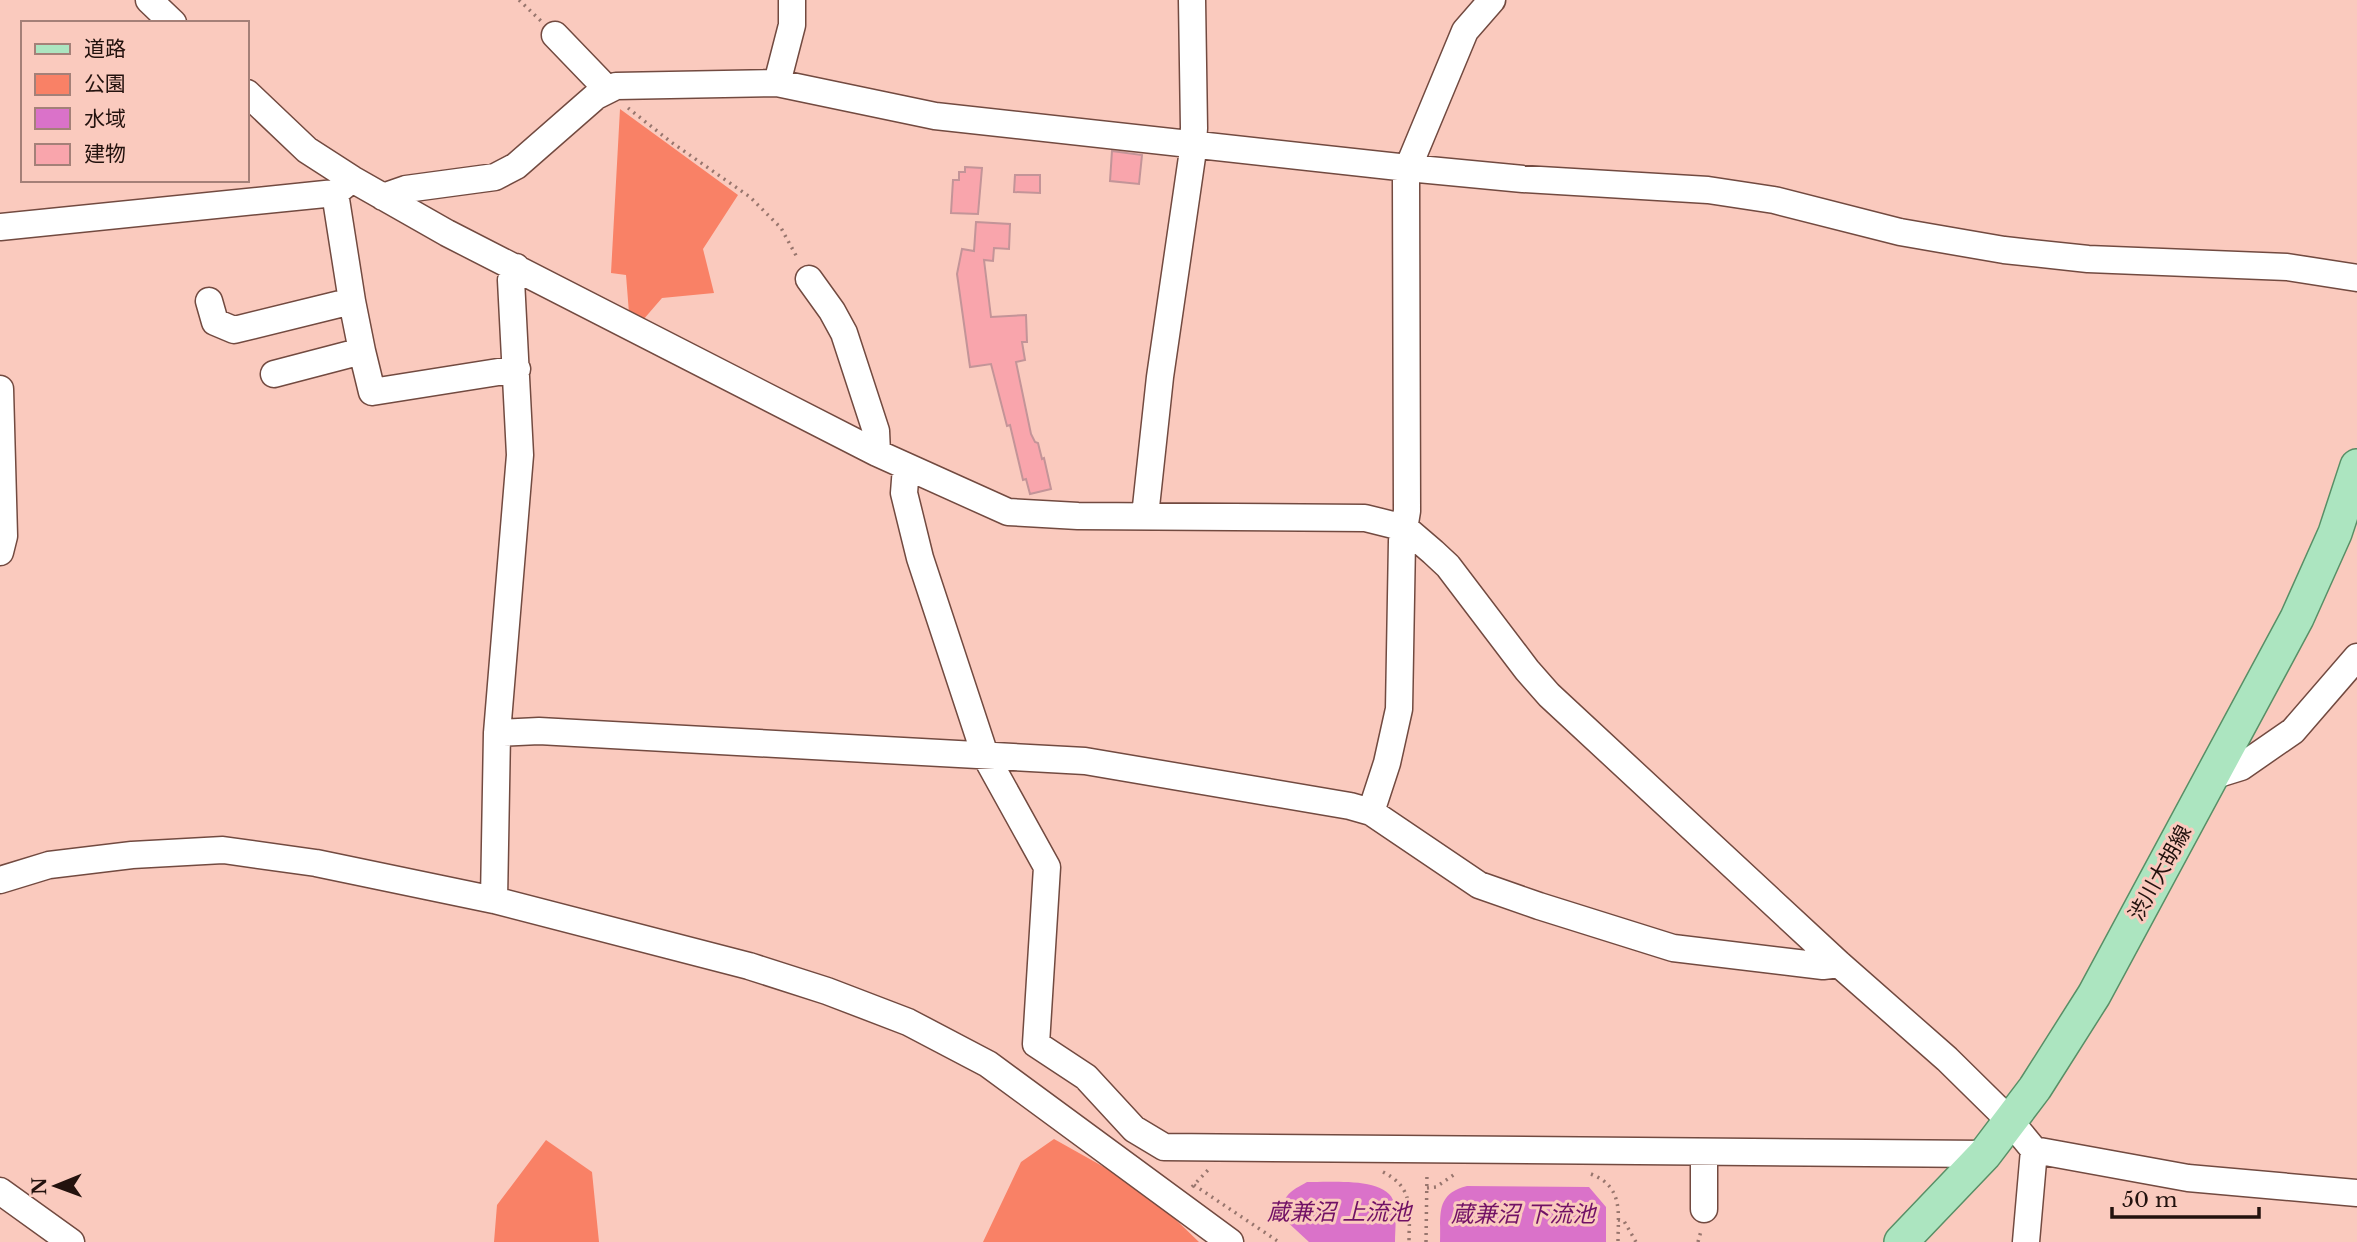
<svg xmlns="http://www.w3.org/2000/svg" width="2357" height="1242" viewBox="0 0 2357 1242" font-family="'Libre Baskerville','Noto Sans JP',serif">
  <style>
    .green { fill: #f98166 }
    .water { fill: #da72c9 }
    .building { fill: #f9a5ac; stroke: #c39498; stroke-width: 2 }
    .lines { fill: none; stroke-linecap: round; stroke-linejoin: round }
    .minor-casing { stroke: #724a40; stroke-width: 29 }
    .major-casing { stroke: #588f66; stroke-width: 36 }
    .path { stroke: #97756d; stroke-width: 3.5; stroke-dasharray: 2 5; stroke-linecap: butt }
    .minor { stroke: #fff; stroke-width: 26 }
    .major { stroke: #ace5c0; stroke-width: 33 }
    .labels { text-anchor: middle; stroke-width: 6; stroke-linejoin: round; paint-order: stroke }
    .street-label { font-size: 21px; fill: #23120e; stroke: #facabe }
    .water-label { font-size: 23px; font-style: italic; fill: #711065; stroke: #facabe }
  </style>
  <rect width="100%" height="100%" fill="#facabe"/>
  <path class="green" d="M620 109 738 195 703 249 714 293 662 298 643 320 629 313 626 275 611 273Z
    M1054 1139 1145 1190 1199 1242H983L1021 1162Z
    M546 1140 592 1172 599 1242H494L497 1205Z"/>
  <path class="water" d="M1307 1182C1328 1183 1388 1176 1394 1203 1397 1214 1395 1230 1395 1242H1309L1283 1218C1281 1196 1289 1192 1307 1182Z
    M1467 1186 1589 1187 1606 1207V1242H1440C1441 1215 1435 1194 1467 1186Z"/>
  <path class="building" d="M1112 151 1142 155 1139 184 1110 181Z
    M965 167 982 168 978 214 951 213 953 180H959V172H965Z
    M1015 175H1040V193L1014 192Z
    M976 222 1010 224 1009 249 994 248 993 261 984 260 991 317 1026 315 1027 342H1022L1025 360 1016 362 1031 434 1035 442 1038 443 1042 459 1044 458 1051 489 1030 494 1026 479 1023 480 1010 425 1007 426 991 364 970 367 957 274 962 249 974 251Z"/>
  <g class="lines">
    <g class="minor-casing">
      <path id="minor" d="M149 0 173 23
        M555 35 607 89
        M777 83 792 25V0
        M247 93 307 150 352 179 447 233 877 453 1008 512 1078 516 1365 518 1405 528 1433 552 1448 566 1527 670 1549 695 1839 964 1947 1059 2010 1121 2034 1150 2188 1178 2357 1193
        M383 197 406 189 495 177 516 166 596 96 616 86 777 83 935 116 1408 168 1523 179 1708 190 1774 200 1900 232 2004 250 2088 259 2287 267 2357 278
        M0 227 335 193 352 179
        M809 279 832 311 844 333 876 431 877 453
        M209 301 215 322 234 330 352 301 335 193
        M362 351 372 392 517 369
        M274 374 362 351 352 301
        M0 389 4 536 0 552
        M906 467 904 493 920 558 985 755 1047 867 1036 1044 1086 1077 1134 1129 1164 1147 1985 1154
        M1145 516 1160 377 1192 157 1194 128 1192 0
        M497 733 539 731 1085 761 1350 806 1371 812 1479 885 1539 906 1673 948 1823 966 1839 964
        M2212 776 2241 767 2293 731 2357 657
        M1371 812 1387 763 1399 709 1402 541 1407 511 1406 180 1408 168 1465 31 1492 0
        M0 880 49 865 132 855 223 850 316 863 494 900 749 966 827 991 908 1022 988 1064 1230 1242
        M494 900 497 733 520 455 511 280 516 267
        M1704 1152V1209
        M0 1191 71 1242
        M2026 1242 2034 1150"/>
    </g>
    <g class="major-casing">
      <path id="major" d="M1901 1242 1985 1154 2035 1088 2094 995 2297 618 2335 533 2357 466"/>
    </g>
    <path class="path" d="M519 0 541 21
      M628 108 671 142 750 197 781 228 798 259
      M1383 1172C1415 1188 1409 1211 1409 1242
      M1591 1174C1624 1187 1618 1213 1618 1242
      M1194 1185 1279 1242
      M1192 1187 1208 1170
      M1427 1188 1436 1187 1455 1174
      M1618 1220 1624 1221 1636 1242
      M1426 1242 1427 1172
      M1698 1242 1701 1231"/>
    <use href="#minor" class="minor"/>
    <use href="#major" class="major"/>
  </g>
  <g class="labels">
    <g class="street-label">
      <text transform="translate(2160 873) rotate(-61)" y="7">渋川大胡線</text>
    </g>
    <g class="water-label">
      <text x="1339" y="1220">蔵兼沼 上流池</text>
      <text x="1523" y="1222">蔵兼沼 下流池</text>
    </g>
  </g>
  <rect x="21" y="21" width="228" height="161" fill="#facabe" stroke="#a48078" stroke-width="2"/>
  <rect x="35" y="44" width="35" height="10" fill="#ace5c0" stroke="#a48078" stroke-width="2"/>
  <text x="84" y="56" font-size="21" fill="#23120e">道路</text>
  <rect x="35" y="74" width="35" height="21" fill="#f98166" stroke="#a48078" stroke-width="2"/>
  <text x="84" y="91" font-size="21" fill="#23120e">公園</text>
  <rect x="35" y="108" width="35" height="21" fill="#da72c9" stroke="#a48078" stroke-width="2"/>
  <text x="84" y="126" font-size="21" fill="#23120e">水域</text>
  <rect x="35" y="144" width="35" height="21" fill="#f9a5ac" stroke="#a48078" stroke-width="2"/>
  <text x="84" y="161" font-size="21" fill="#23120e">建物</text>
  <g transform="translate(56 1186) rotate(269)" stroke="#facabe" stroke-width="5" paint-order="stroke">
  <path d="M0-5L12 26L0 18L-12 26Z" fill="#23120e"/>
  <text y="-10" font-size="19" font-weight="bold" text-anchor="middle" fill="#23120e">N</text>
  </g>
  <path d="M2112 1207v10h147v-10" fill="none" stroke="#23120e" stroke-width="3.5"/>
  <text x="2122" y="1207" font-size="21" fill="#23120e" stroke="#facabe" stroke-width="5" paint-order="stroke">50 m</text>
</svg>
